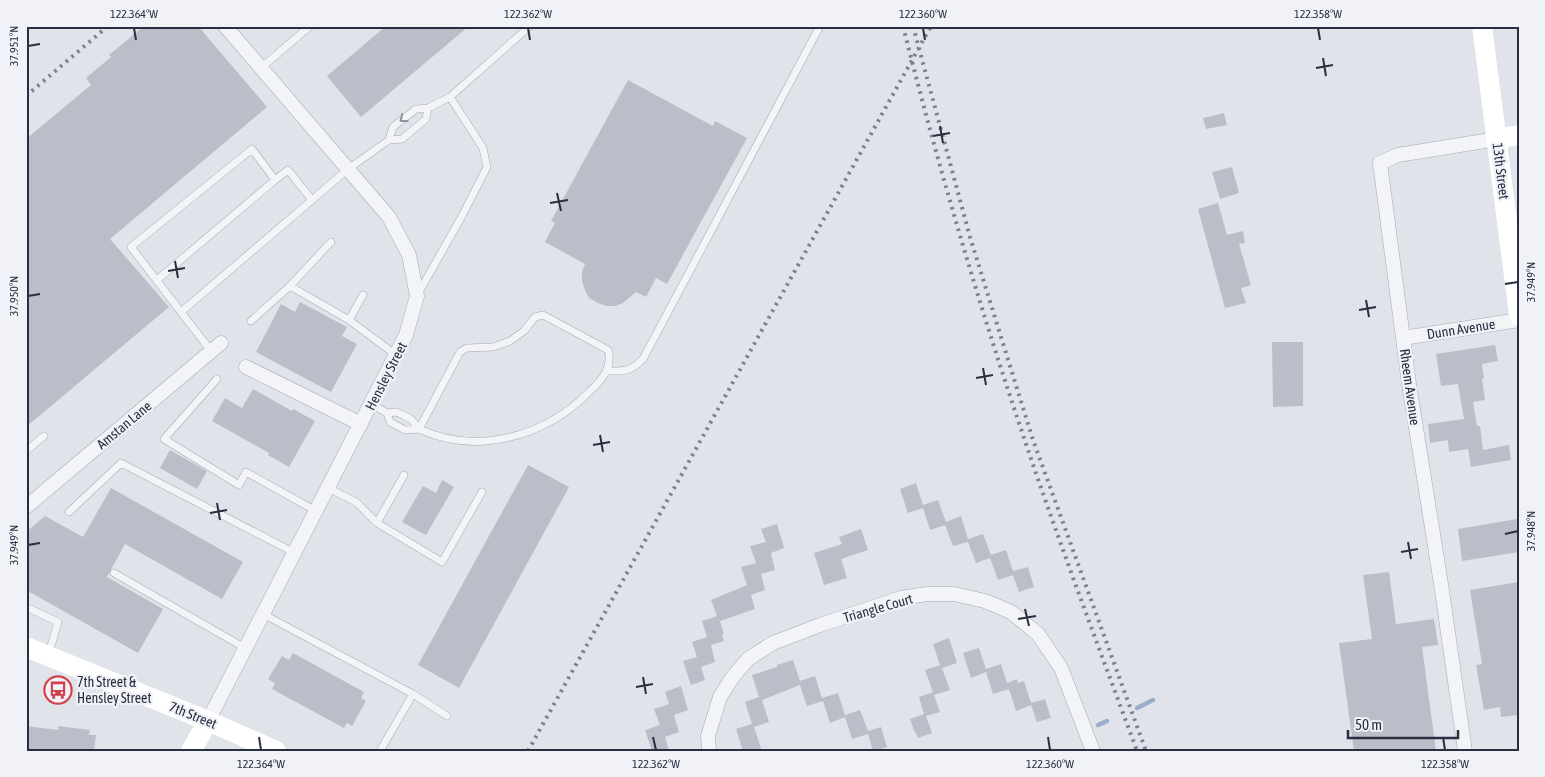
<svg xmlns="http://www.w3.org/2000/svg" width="1545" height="777" viewBox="0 0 1545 777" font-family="'Asap Condensed',sans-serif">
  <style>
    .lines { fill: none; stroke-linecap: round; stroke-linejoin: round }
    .stream { stroke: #9aadca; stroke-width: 4.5 }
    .building { fill: #babec9 }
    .lane-casing { stroke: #a5a9b3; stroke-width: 8 }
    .street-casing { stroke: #a5a9b3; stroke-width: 15 }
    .lane { stroke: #f3f4f7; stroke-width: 7 }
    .street { stroke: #f3f4f7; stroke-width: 14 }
    .secondary { stroke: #fff; stroke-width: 20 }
    .rail { stroke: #798193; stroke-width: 4; stroke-dasharray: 2.5 5; stroke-linecap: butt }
    .oneway { stroke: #8e929c }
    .ticks { fill: none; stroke: #282f41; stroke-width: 2 }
    .labels { text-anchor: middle; stroke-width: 4.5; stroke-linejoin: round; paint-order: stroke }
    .street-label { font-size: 14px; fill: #282f41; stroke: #f0f2f7 }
    .poi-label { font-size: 14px; fill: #282f41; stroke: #f0f2f7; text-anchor: start }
    .neatline { fill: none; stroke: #282f41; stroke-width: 2 }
    .ticks-label { font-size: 12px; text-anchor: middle; fill: #282f41 }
  </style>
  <rect width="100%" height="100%" fill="#e0e3e9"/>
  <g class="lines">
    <path class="stream" d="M1137 708 1153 700
      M1098 725 1107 721"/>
  </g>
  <path class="building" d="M144 26H198L267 107 110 239 169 307 26 427V139L91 85 86 78 111 57 109 55Z
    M386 26H469L361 117 327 76Z
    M628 80 713 126 715 121 747 138 667 284 656 278 646 297 636 292 623 303 615 306H606L598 303 589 298 585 290 582 281V272L585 264 545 242 555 223 551 221Z
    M1224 113 1227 125 1206 129 1203 118Z
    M1232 167 1239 193 1220 199 1212 172Z
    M1218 203 1227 235 1243 231 1245 243 1239 244 1251 285 1241 288 1246 303 1225 308 1198 209Z
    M300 302 347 327 342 336 357 344 331 392 256 352 281 304 295 312Z
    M1272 342H1303V406L1273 407Z
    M1495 345 1498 361 1482 364 1484 379H1482L1485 400 1473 402 1477 426H1480L1483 450 1509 445 1511 460 1471 467 1468 449 1449 452 1448 440 1430 443 1428 424 1464 419 1458 384 1441 386 1436 354Z
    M253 389 292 411 293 409 315 421 289 467 268 455 269 453 212 421 225 398 242 408Z
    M170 450 207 471 197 489 160 468Z
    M528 465 569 487 459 688 418 665Z
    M442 480 454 487 426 535 402 522 423 486 436 493Z
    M916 483 923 505 938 500 946 522 961 516 968 539 983 534 991 555 1006 550 1013 571 1028 567 1034 587 1019 592 1013 575 998 580 990 558 976 563 968 542 953 546 945 525 930 530 923 508 908 513 900 489Z
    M111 488 243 562 222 599 125 544 107 577 163 609 138 653 26 590V532L45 516 83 537Z
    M1517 519 1519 533V552L1462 561 1458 529Z
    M777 524 784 548 771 553 775 570 761 574 765 590 751 595 755 609 720 621 724 634 722 635 724 641 711 645 715 662 701 667 705 680 691 685 683 661 697 657 692 642 707 637 702 621 717 616 711 600 747 585 741 567 756 563 750 546 766 542 761 529Z
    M861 529 868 550 841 559 847 578 824 585 814 553 842 544 839 537Z
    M1389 572 1396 624 1434 619 1438 645 1422 647 1436 751H1354L1339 643 1372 639 1363 575Z
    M1519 582V715L1501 717 1500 707 1484 710 1476 665 1482 664 1470 590Z
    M949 638 957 663 942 668 950 690 934 695 940 712 926 716 932 733 918 738 916 733H915L910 719 924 714 919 697 933 692 925 670 940 665 933 644Z
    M979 648 986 669 1001 664 1007 683 1017 679 1018 683 1024 681 1031 703 1045 699 1051 718 1037 722 1031 705 1016 711 1009 689 993 694 986 672 971 678 963 653Z
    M293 653 364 692 361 698 366 701 352 726 347 723 344 728 272 689 275 683 268 679 282 656 289 660Z
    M793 660 800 681 815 676 822 698 838 693 845 715 860 710 868 731 881 727 887 747 873 751 868 734 852 739 845 717 830 723 823 701 807 706 800 685 762 700 769 722 754 727 761 748 753 751H743L736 729 752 724 745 702 759 697 752 675 777 667V665Z
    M681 686 688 710 674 715 679 732 665 737 669 751H652L645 730 660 725 654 709 669 704 665 692Z
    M26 726 58 730V726L90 730 89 735H96L94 751H26Z"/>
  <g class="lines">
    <g class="lane-casing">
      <path id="lane" d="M261 68 310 26
        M428 108 450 97 530 26
        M312 200 348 169 389 140 402 139 426 119 428 108 416 109 393 127 389 140
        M331 242 290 286 349 320 396 355
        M157 280 275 180
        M418 294 462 216 487 167 483 148 450 97
        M181 312 312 200 288 170 275 180 252 149 131 247 211 351
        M543 315 608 350C613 368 602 380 589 392 546 436 478 456 419 429L460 352 467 348 493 347 510 341 524 331 535 317Z
        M349 320 363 295
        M251 321 290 286
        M607 371C625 371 630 372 643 359L820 26
        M217 379 164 439 239 485 246 472 316 511
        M372 404 387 413 396 412 403 415 411 419 419 429 405 430 390 422 387 413
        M26 451 44 436
        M328 488 356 502 377 523 442 562 482 492
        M69 512 121 463 295 553
        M377 523 404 475
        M114 573 245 648
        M26 607 58 622 49 653
        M263 614 413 694 380 751
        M413 694 447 716"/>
    </g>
    <g class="street-casing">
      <path id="street" d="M1403 338 1519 320
        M246 367 361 424
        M26 507 221 343
        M208 721 406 335 417 296 409 255 389 217 225 26
        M709 751 708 736 720 697 732 678 748 659 773 643 820 625 901 598 927 594H954L985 601 1011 612 1038 634 1061 668 1093 751
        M1465 751 1441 584 1409 384 1380 163 1398 155 1497 139"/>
    </g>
    <use href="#lane" class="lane"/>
    <use href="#street" class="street"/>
    <path class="secondary" d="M1482 26 1519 315
      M1497 139 1519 135
      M26 647 208 721 276 751
      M191 751 208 721"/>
    <path class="rail" d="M903 26C938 166 979 305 1025 441 1060 545 1099 648 1137 751
      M913 26 970 237 1033 440 1146 751
      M26 96 108 26
      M528 751 931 26"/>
  </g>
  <defs><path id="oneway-chevron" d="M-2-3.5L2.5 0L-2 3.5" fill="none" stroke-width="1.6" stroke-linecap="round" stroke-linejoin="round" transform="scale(1.25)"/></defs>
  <use class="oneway" href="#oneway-chevron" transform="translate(403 119) rotate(142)"/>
  <path class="ticks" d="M134 28 136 40M528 28 530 40M923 28 925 40M1318 28 1320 40M28 46 40 44M1323 58 1326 76M1316 68 1333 65M940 126 943 143M933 136 950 133M557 193 561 211M550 203 568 200M175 261 178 278M168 271 185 268M1505 284 1518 282M28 296 40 294M1366 300 1369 317M1359 310 1376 307M983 368 986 385M976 378 993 375M600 435 603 452M593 445 610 442M217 503 220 520M210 513 227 510M1505 534 1518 531M1408 542 1411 559M28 545 40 543M1401 552 1418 549M1025 609 1029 626M1018 619 1036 616M643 677 646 694M636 687 653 684M259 737 261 750M653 737 656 750M1048 737 1050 750M1443 737 1445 750"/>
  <defs>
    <g id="bus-ring" transform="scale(1.4375)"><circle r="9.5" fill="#f0f2f7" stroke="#d2414b" stroke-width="1.5"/><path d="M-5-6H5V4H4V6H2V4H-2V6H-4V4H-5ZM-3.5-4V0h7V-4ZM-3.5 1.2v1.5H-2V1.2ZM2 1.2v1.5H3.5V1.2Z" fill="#d2414b"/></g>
  </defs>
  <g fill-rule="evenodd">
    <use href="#bus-ring" x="58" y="690"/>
  </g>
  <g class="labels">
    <g class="street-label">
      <text transform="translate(1501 171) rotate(83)" y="5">13th Street</text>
      <text transform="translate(1461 329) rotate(-9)" y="5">Dunn Avenue</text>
      <text transform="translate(386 376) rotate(-63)" y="5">Hensley Street</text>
      <text transform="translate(1410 387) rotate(82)" y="5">Rheem Avenue</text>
      <text transform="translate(124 425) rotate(-40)" y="5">Amstan Lane</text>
      <text transform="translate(878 608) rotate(-16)" y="5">Triangle Court</text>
      <text transform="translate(193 715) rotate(22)" y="5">7th Street</text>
    </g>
    <g class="poi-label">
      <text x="77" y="687">7th Street &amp;<tspan x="77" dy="16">Hensley Street</tspan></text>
    </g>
  </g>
  <rect width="1545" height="777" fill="none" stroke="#f0f2f7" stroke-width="55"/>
  <path d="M1348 730v8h110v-8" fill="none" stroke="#282f41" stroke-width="2.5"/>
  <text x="1355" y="730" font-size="15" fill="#282f41" stroke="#f0f2f7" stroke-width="4" paint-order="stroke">50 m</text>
  <rect x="28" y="28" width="1490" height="722" class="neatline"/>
  <g class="ticks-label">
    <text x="134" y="18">122.364°W</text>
    <text x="528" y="18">122.362°W</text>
    <text x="923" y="18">122.360°W</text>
    <text x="1318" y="18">122.358°W</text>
    <text transform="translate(14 46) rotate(-90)" y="4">37.951°N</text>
    <text transform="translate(1531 282) rotate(-90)" y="4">37.949°N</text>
    <text transform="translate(14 296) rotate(-90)" y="4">37.950°N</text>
    <text transform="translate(1531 531) rotate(-90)" y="4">37.948°N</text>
    <text transform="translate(14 545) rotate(-90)" y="4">37.949°N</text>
    <text x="261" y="768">122.364°W</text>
    <text x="656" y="768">122.362°W</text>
    <text x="1050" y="768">122.360°W</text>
    <text x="1445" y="768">122.358°W</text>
  </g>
</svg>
